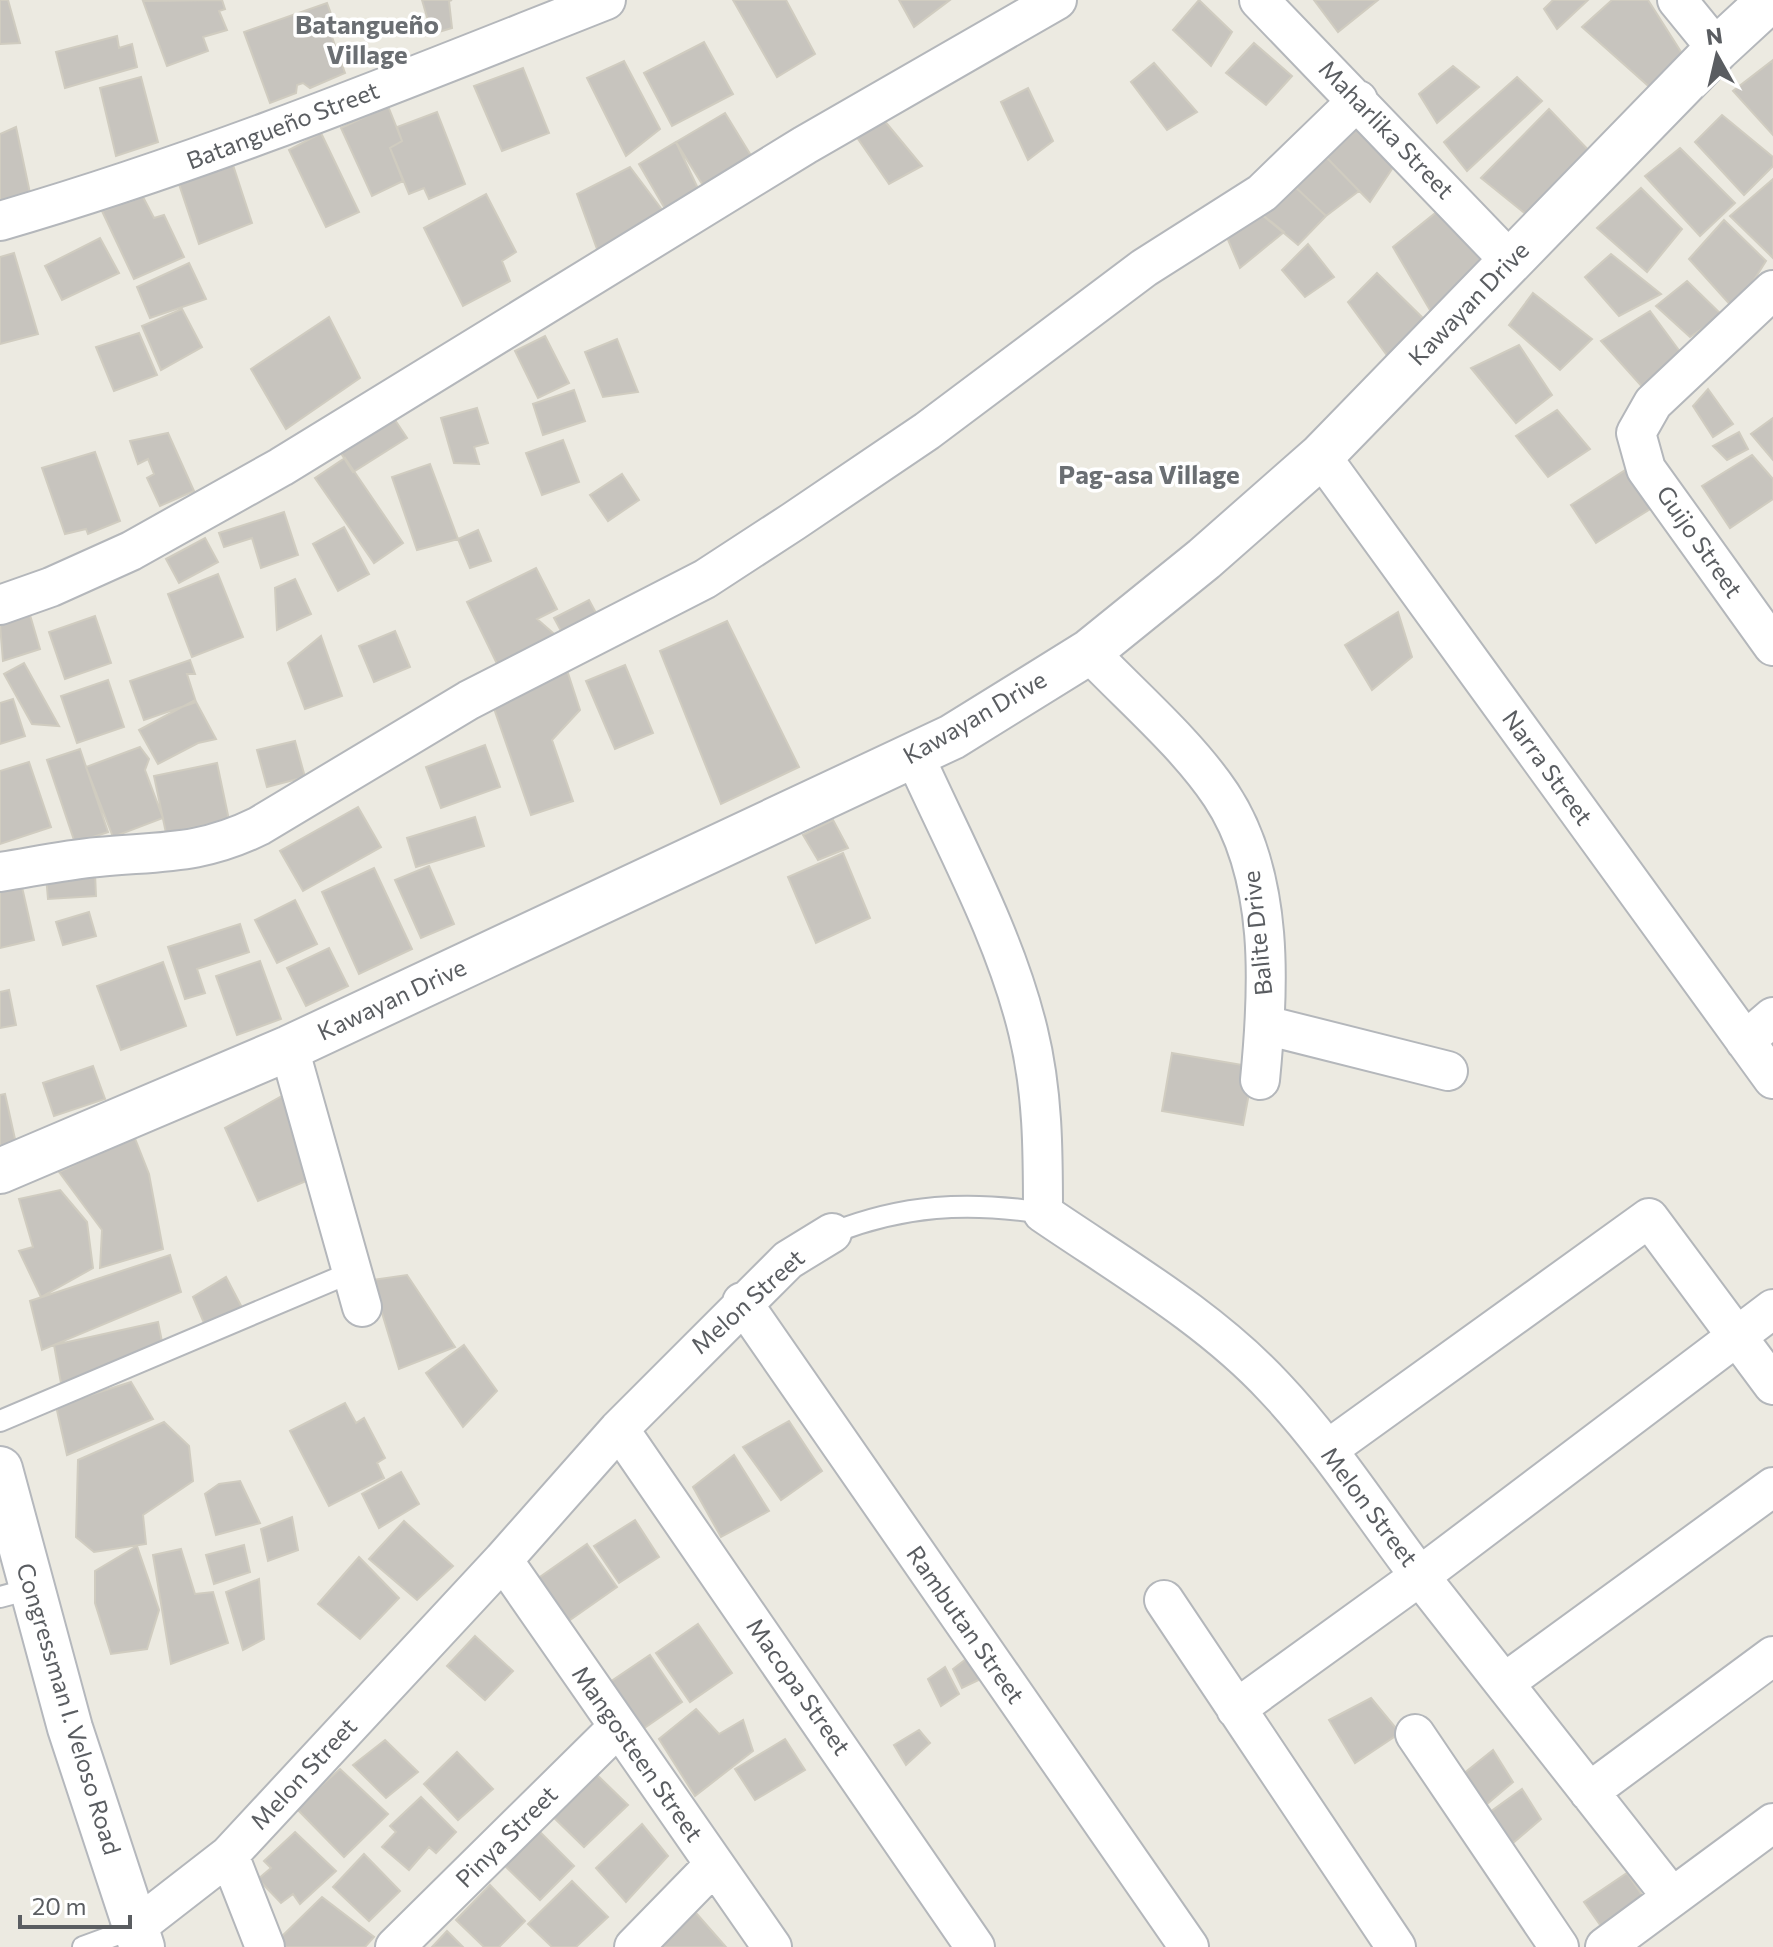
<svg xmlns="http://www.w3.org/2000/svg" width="1773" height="1947" viewBox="0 0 1773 1947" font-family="Commissioner,sans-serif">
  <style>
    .building { fill: #c7c4be; stroke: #d0ccc0; stroke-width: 2 }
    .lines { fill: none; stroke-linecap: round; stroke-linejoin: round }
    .service-casing { stroke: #b4b7bb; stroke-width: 24 }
    .minor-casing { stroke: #b4b7bb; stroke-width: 42 }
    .tertiary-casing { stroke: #b4b7bb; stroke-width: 48 }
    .secondary-casing { stroke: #b5b8bd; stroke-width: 48 }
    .service { stroke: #fff; stroke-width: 20 }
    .minor { stroke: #fff; stroke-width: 38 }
    .tertiary { stroke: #fff; stroke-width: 44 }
    .secondary { stroke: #fff; stroke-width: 44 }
    .labels { text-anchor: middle; stroke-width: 7; stroke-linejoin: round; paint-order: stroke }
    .street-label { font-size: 24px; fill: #5a5d61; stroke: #fff }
    .neighbourhood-label { font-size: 26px; font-weight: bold; fill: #6b6f73; stroke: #fff }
  </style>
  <rect width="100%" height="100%" fill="#eceae1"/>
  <path class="building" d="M0 0H8L20 43 0 44Z
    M222 0 225 9 219 11 227 30 203 37 208 51 167 66 143 1Z
    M422 0H452L449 1 452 28 432 34Z
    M733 0H786L815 54 777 77Z
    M899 0H950L914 27Z
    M1199 0 1232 32 1211 66 1173 30Z
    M1314 0H1378L1338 32Z
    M1553 0H1588L1557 29 1544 9Z
    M1612 0H1648L1683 55 1654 91 1582 27Z
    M327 3 339 35 332 37 345 73 310 88 303 83 297 85 296 93 270 103 244 32Z
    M117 36 119 48 132 44 137 67 65 88 56 52Z
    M704 42 733 94 672 126 644 73Z
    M1254 43 1292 76 1266 105 1226 73Z
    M1773 60V135L1733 91Z
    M624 61 660 129 626 156 587 78Z
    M1154 63 1197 112 1167 130 1131 82Z
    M1453 66 1479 87 1437 123 1419 94Z
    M523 68 549 133 502 151 474 86Z
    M141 77 158 142 116 156 100 88Z
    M1517 77 1542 101 1467 171 1444 142Z
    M1028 88 1053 141 1028 160 1001 102Z
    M388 106 402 141 390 148 403 181 372 196 341 128Z
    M1549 109 1596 158 1537 223 1481 178Z
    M437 112 465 184 429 199 424 188 409 194 390 148 402 141 397 127Z
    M725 113 755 162 709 195 676 142Z
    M1722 115 1773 157V166L1744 195 1695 142Z
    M883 119 922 166 889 184 856 136Z
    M1358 122 1400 157 1370 202 1326 157Z
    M16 127 30 193 0 203V134Z
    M321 133 359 212 326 227 289 150Z
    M676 142 702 197 671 219 639 164Z
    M1680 148 1735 203 1700 236 1645 176Z
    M1326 157 1359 191 1326 216 1291 183Z
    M233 165 252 223 199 244 179 184Z
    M630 167 666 215 601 260 577 194Z
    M1773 179V258L1730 216Z
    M1291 183 1326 216 1298 245 1255 209Z
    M1641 188 1682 229 1647 272 1597 228Z
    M486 194 516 252 502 261 510 281 463 306 424 228Z
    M143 197 154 218 164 215 184 257 134 279 102 211Z
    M1444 206 1489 266 1434 317 1393 247Z
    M1255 209 1284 232 1240 268 1226 235Z
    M1724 220 1766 261 1735 310 1689 259Z
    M100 238 119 273 62 300 45 266Z
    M1308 244 1334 277 1305 297 1282 270Z
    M14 253 38 334 0 344V257Z
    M1611 254 1661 294 1619 316 1585 277Z
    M189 263 206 299 150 318 137 287Z
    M1377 273 1431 326 1389 358 1348 302Z
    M1687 281 1722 315 1690 337 1656 306Z
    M1533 293 1592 339 1560 370 1509 325Z
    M182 309 202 347 161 370 142 326Z
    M1650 311 1689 364 1645 390 1601 341Z
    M329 317 360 378 286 429 251 369Z
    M139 333 157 375 114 391 96 347Z
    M545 336 569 383 538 398 515 351Z
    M617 339 638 392 603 397 585 352Z
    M1519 345 1552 395 1516 423 1471 368Z
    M1708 389 1733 424 1713 437 1693 406Z
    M574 390 585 421 543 435 533 404Z
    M477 408 488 443 474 447 479 464 454 463 441 418Z
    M1557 410 1590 449 1548 477 1516 436Z
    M391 414 407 438 353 472 337 447Z
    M1773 418V460L1751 434Z
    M1739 432 1748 449 1727 460 1713 446Z
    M168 433 194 491 160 506 147 478 154 474 148 459 138 464 130 441Z
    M563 440 579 482 542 495 526 453Z
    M95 452 120 521 88 534 86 529 65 534 42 468Z
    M1752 455 1773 479V499L1730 528 1702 486Z
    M345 458 403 543 374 563 315 478Z
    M430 464 458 539 417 550 392 477Z
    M1627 469 1652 508 1596 543 1571 505Z
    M622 474 639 500 608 521 590 495Z
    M284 512 298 555 261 568 252 538 224 547 219 533Z
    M344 527 369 574 338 591 313 544Z
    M478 530 491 561 470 568 458 539Z
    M205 538 218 562 179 583 166 559Z
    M536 568 557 609 537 619 560 639 499 668 467 602Z
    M218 574 243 637 192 657 168 594Z
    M295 579 311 614 277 630 275 588Z
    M589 600 602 624 567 642 554 618Z
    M1398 612 1412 657 1372 690 1345 645Z
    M30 615 40 649 3 661 0 625Z
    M95 616 111 663 65 679 49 632Z
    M727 621 799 767 721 804 660 651Z
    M395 631 410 667 374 682 359 646Z
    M321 636 342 696 305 709 288 663Z
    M190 660 195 674H187L196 702 144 720 130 681Z
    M24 663 59 726 32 724 4 674Z
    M625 665 653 733 615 749 586 681Z
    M566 667 580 710 552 740 573 801 531 815 489 694Z
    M108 680 124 727 77 743 61 696Z
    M13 699 25 736 0 744V703Z
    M195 700 216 739 198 743 158 764 139 730Z
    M295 741 305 777 267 787 257 750Z
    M485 745 500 787 441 808 426 767Z
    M140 747 149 759 145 770 163 818 113 837 86 767Z
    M80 749 108 832 75 843 47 760Z
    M29 762 51 827 0 844V771Z
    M217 763 229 820 166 833 154 776Z
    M358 807 381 847 303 891 280 851Z
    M475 817 484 846 416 867 407 838Z
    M833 820 848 848 818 860 803 835Z
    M843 853 870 918 816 943 788 877Z
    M429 866 454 924 421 938 395 880Z
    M374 868 412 949 359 974 322 892Z
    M95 873 96 896 48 899 46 876Z
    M22 887 34 940 0 948V892Z
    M295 900 317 944 277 963 255 920Z
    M89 912 96 936 63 945 56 922Z
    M240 924 249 952 197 969 205 993 185 999 168 947Z
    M329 948 348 986 306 1006 287 968Z
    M260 961 281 1019 237 1035 216 976Z
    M163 962 186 1026 121 1050 97 986Z
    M9 990 16 1025 0 1028V992Z
    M1172 1053 1254 1067 1243 1125 1162 1111Z
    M93 1066 105 1099 54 1116 43 1083Z
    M5 1094 17 1148 0 1152V1095Z
    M282 1096 316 1177 258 1201 225 1128Z
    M134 1136 149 1174 163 1249 100 1268 102 1230 59 1172Z
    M60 1190 87 1222 93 1268 41 1297 19 1251 33 1247 19 1199Z
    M170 1255 181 1292 42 1350 30 1301Z
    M407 1275 455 1347 399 1369 372 1280Z
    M226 1277 249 1321 209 1335 193 1297Z
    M158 1322 165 1356 63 1394 54 1345Z
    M464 1345 497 1391 463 1427 426 1373Z
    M131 1382 153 1419 67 1455 56 1406Z
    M345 1403 356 1423 364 1418 385 1458 377 1463 384 1478 329 1506 290 1431Z
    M789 1421 822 1471 781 1500 743 1447Z
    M164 1422 189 1446 193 1481 143 1515 146 1544 94 1552 76 1537 78 1460Z
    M734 1455 769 1511 721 1537 693 1487Z
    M401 1472 419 1504 379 1528 362 1494Z
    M240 1481 260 1523 216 1535 205 1494 219 1484Z
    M292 1517 298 1550 268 1561 261 1529Z
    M635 1520 659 1557 619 1583 594 1546Z
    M404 1521 453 1566 417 1600 369 1559Z
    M587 1544 617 1587 567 1622 537 1579Z
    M244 1545 250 1572 214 1584 206 1555Z
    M137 1546 159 1610 147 1649 111 1654 95 1603V1571Z
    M181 1549 195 1594 213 1592 228 1643 171 1664 153 1555Z
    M359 1557 399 1598 360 1639 318 1604Z
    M259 1579 264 1639 243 1650 226 1592Z
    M698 1624 732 1673 690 1702 656 1653Z
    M475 1636 513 1671 485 1700 447 1666Z
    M974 1653 989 1675 962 1688 953 1669Z
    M650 1655 682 1702 637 1733 604 1686Z
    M945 1667 959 1694 941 1706 928 1679Z
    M1371 1698 1400 1733 1355 1763 1329 1720Z
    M696 1709 719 1734 743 1720 753 1751 695 1796 659 1739Z
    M919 1730 930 1743 906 1765 894 1745Z
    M785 1739 805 1770 755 1800 735 1769Z
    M385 1740 418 1772 386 1798 353 1765Z
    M1493 1750 1513 1782 1480 1810 1457 1779Z
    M457 1752 493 1789 458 1820 424 1784Z
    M340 1769 388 1814 344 1857 296 1808Z
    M592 1770 628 1805 584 1847 548 1812Z
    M1522 1789 1541 1819 1513 1843 1490 1812Z
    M421 1797 456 1832 436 1853 429 1847 409 1870 382 1847 396 1832 390 1826Z
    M642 1824 668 1856 626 1902 596 1868Z
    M538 1830 574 1866 540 1900 504 1865Z
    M295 1832 336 1871 300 1904 293 1894 281 1903 258 1879 271 1868 264 1861Z
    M364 1854 400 1891 369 1921 333 1887Z
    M1627 1873 1648 1904 1605 1932 1584 1902Z
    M572 1881 608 1917 576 1947H552L528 1924Z
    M490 1885 525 1921 499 1947H484L456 1920Z
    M322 1897 374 1937 365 1947H286L279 1939Z
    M689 1905 726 1947H648Z
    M447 1931 463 1947H432Z"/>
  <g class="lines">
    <g class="service-casing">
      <path id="service" d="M832 1233C903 1205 967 1201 1043 1213
        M0 1421 352 1272
        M0 1597 30 1589
        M83 1947 135 1928"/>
    </g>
    <g class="minor-casing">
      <path id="minor" d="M1259 0 1511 262
        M1677 0 1717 49
        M0 221C207 161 406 79 606 0
        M1773 290 1653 403 1636 433 1646 469 1773 646
        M1321 456 1773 1079
        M0 605 51 587 131 551 281 467 805 145 1057 0
        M1089 652C1132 697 1187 744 1221 795 1275 876 1269 989 1260 1080
        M914 755C954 844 1005 936 1028 1031 1043 1092 1043 1151 1043 1213 1122 1267 1209 1317 1274 1387 1330 1446 1373 1515 1422 1579 1505 1685 1589 1791 1672 1897
        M0 872C32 867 65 860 98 857 161 851 200 855 259 826L469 700 705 579 794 521 927 431 1144 268 1262 193 1358 100
        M1265 1025 1448 1071
        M1745 1041 1773 1017
        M289 1048 362 1307
        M742 1302 1189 1947
        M619 1429 975 1947
        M1327 1450 1649 1218 1773 1385
        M503 1560 772 1947
        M1164 1600 1396 1947
        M1504 1683 1773 1487
        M1236 1709 1420 1576 1773 1309
        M1415 1734 1559 1947
        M1589 1792 1773 1656
        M229 1855 265 1947
        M135 1928 229 1855 503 1560 619 1429 788 1260 832 1233
        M395 1947 618 1727
        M634 1947 714 1865
        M1605 1947 1773 1823"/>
    </g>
    <g class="tertiary-casing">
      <path id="tertiary" d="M0 1171 289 1048 952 737 1089 652 1204 559 1321 456 1717 49 1770 0"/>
    </g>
    <g class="secondary-casing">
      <path id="secondary" d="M0 1469 70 1728 142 1947"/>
    </g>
    <use href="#service" class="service"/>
    <use href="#minor" class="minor"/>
    <use href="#tertiary" class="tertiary"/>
    <use href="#secondary" class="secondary"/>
  </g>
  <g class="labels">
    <g class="street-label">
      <text transform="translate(283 126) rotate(-21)" y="8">Batangueño Street</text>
      <text transform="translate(1386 130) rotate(46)" y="8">Maharlika Street</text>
      <text transform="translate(1469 304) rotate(-46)" y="8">Kawayan Drive</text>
      <text transform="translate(1699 542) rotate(55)" y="8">Guijo Street</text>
      <text transform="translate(975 718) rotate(-30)" y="8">Kawayan Drive</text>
      <text transform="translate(1547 768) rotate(54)" y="8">Narra Street</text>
      <text transform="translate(1258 933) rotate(-96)" y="8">Balite Drive</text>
      <text transform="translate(392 1000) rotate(-25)" y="8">Kawayan Drive</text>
      <text transform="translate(748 1302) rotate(-42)" y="8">Melon Street</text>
      <text transform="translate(1369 1507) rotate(53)" y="8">Melon Street</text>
      <text transform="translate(965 1625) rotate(55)" y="8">Rambutan Street</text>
      <text transform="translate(798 1687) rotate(55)" y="8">Macopa Street</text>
      <text transform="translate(68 1709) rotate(73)" y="8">Congressman I. Veloso Road</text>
      <text transform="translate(637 1754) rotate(55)" y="8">Mangosteen Street</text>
      <text transform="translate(304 1774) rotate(-47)" y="8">Melon Street</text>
      <text transform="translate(507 1837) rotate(-45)" y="8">Pinya Street</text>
    </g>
    <g class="neighbourhood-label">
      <text x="367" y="34">Batangueño<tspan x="367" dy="30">Village</tspan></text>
      <text x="1149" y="484">Pag-asa Village</text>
    </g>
  </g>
  <g transform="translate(1717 56) rotate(352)" stroke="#ffffff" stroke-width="6" paint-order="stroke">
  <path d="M0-6L14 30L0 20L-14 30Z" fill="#5a5d61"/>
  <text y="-12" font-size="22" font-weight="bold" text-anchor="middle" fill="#5a5d61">N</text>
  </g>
  <path d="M20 1915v12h110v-12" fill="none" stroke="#5a5d61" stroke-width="4"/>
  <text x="32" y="1915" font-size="24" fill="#5a5d61" stroke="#ffffff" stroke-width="6" paint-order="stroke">20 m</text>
</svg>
